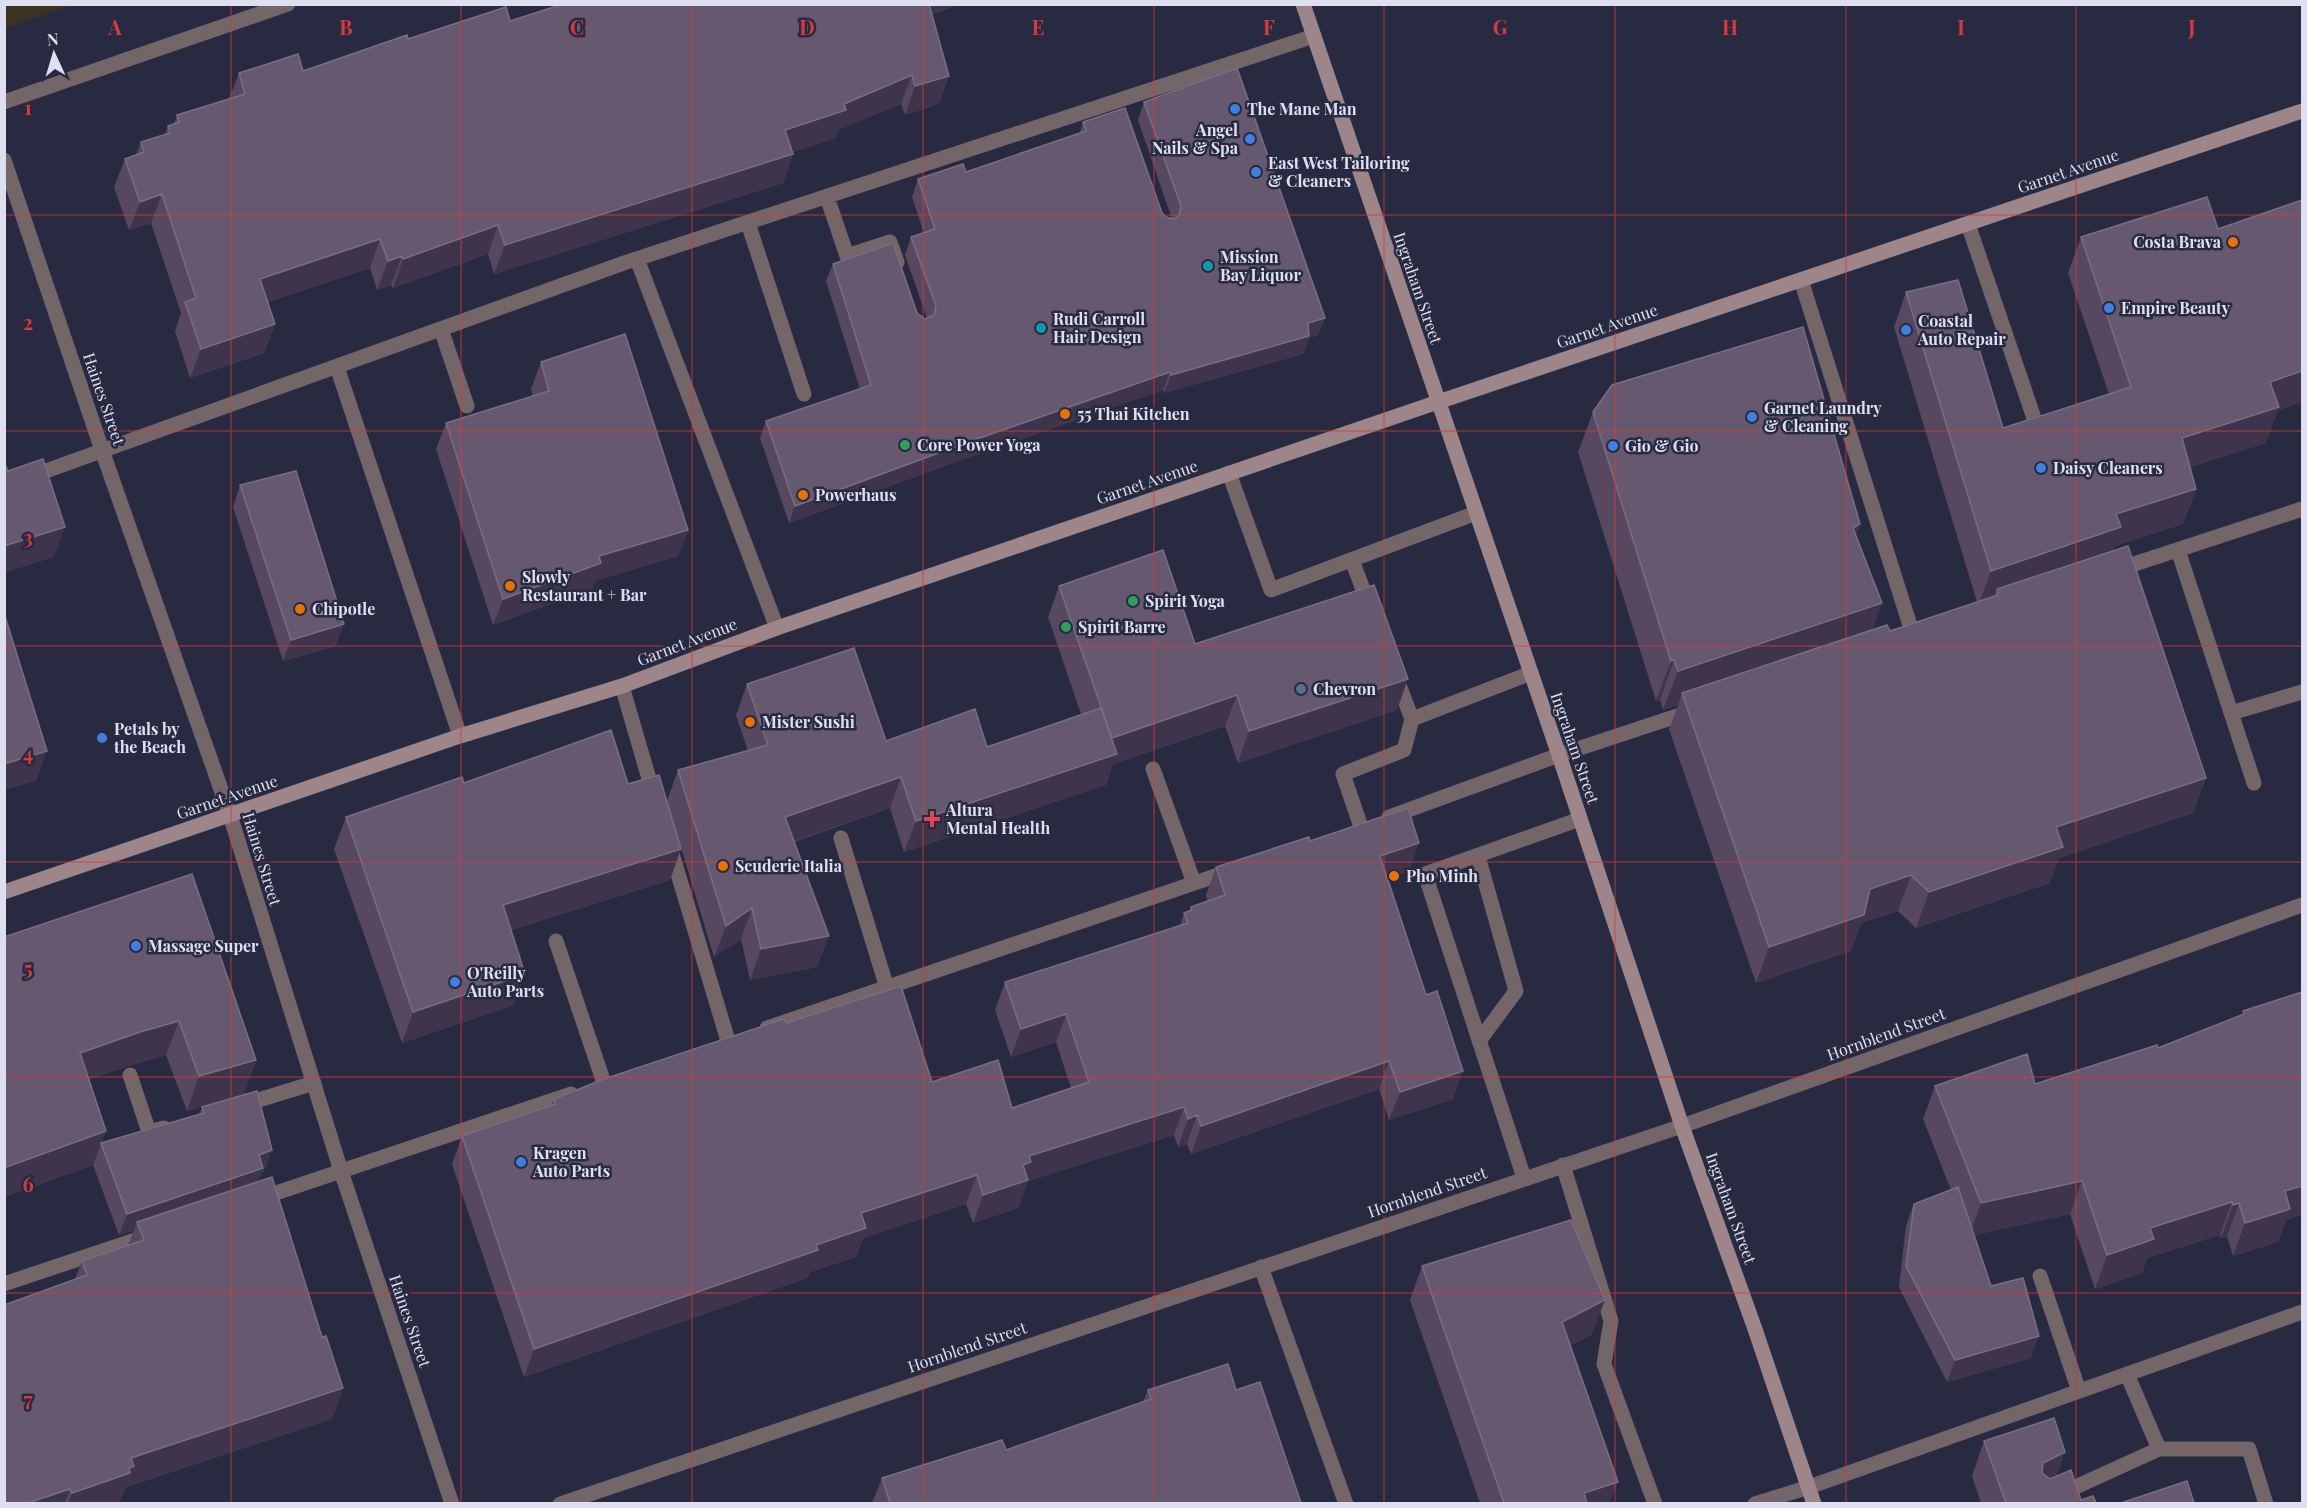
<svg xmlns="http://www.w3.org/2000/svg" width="2307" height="1508" viewBox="0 0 2307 1508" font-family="'Playfair Display',serif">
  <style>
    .education { fill: #3c3222 }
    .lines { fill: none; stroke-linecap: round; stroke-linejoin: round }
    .service { stroke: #746569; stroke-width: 15 }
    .minor { stroke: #746569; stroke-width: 15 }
    .secondary { stroke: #9d858a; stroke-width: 15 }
    .wall { fill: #57485f }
    .shaded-wall { fill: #3e354d }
    .building { fill: #66596f; stroke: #786e83; stroke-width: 1.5 }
    .grid { fill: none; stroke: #d73a3c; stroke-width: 1.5; stroke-opacity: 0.55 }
    .shop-dot { fill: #3f7fe0; stroke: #282a42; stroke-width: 2 }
    .food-dot { fill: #e8710a; stroke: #282a42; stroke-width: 2 }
    .culture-dot { fill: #0f9aa8; stroke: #282a42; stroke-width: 2 }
    .leisure-dot { fill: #2e9e5b; stroke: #282a42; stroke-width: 2 }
    .service-dot { fill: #5c6f8a; stroke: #282a42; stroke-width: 2 }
    .health-dot { fill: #e0444e; stroke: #282a42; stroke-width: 2 }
    .labels { text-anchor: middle; stroke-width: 5; stroke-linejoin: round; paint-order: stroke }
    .poi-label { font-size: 16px; font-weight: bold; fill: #dee0f0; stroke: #282a42; text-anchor: start }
    .street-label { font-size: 16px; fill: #dee0f0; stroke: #282a42 }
    .grid-label { font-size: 20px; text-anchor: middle; font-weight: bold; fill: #d73a3c; stroke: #282a42; stroke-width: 5; stroke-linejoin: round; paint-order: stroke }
  </style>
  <rect width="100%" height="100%" fill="#282a42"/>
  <path class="education" d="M5 4H73V5L5 28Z"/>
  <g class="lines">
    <path class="service" d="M827 197 847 256 890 242 897 262
      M748 223 804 394
      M1968 224 2035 421
      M637 259 777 628
      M1801 280 1914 638
      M441 329 467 406
      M337 367 460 736
      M1229 473 1271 590 1476 513
      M4 486 624 263 1314 36
      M2178 550 2254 783
      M1352 560 1370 608
      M2116 570 2302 509
      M1395 675 1412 719 1531 673
      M622 686 654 796
      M2231 713 2302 692
      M1153 769 1194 883
      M1389 817 1559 755 1692 711
      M1361 827 1343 774 1404 750 1412 719
      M841 838 887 988
      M670 847 728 1041
      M1478 856 1516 991 1479 1041
      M556 941 604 1083
      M767 1028 1230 871
      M130 1075 149 1132 164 1128
      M242 1105 314 1083
      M1563 1165 1611 1321 1604 1364 1655 1504
      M1524 1178 1425 874 1580 819
      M258 1199 571 1094
      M1261 1267 1346 1504
      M2040 1276 2079 1391
      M4 1284 150 1235
      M2127 1374 2159 1449H2249L2266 1504
      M1755 1504 1809 1487 2302 1312
      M2038 1504 2159 1449"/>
    <path class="minor" d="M4 102 288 4
      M4 160 103 453 230 815 341 1171 452 1504
      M560 1504 1682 1126 2302 905"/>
    <path class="secondary" d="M1303 4 1559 755 1682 1126 1755 1329 1814 1504
      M4 892 460 736 622 686 777 628 1438 402 2302 111"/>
  </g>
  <path class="wall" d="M953 7 932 14 949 76 939 104 905 115 901 104 838 130 835 138 793 152V154L783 183 494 274 488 254 393 288 391 285 377 290 370 268 268 302 275 324 264 353 190 378 175 331 181 313 151 223 129 230 114 187 125 159 136 155 141 142 165 134 168 126 174 124 177 115 229 99 239 73 303 71 408 39 510 21Z
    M1144 102 1325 318 1318 335 1309 338 1303 354 1164 393 1163 390 964 459 789 523 760 438 766 421 860 389 826 281 833 264 917 313 925 319 927 318 905 255 911 237 924 233 912 197 918 179 966 172 1079 134 1083 122 1166 217 1172 219 1138 120Z
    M2302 200V402L2278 410 2266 443 2190 467 2196 489 2183 524 2114 546 2113 551 2206 778 2193 813 2059 858 2050 883 1916 928 1898 911 1861 923 1851 951 1756 983 1669 729 1678 705 1663 710 1660 700 1656 701 1578 452 1593 412 1860 524 1856 534 1872 630 1890 631 1977 602 1894 327 1906 292 2003 428 2109 394 2068 273 2081 237 2218 229Z
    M541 362 688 530 678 556 595 581 592 589 493 625 436 449 446 423 533 396 531 389Z
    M240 485 336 646 283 661 233 507Z
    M1059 586 1195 644 1397 710 1238 763 1225 726 1113 764 1106 785 904 852 890 808 794 842 817 967 750 980 741 939 714 957 677 834 681 849 670 880 511 930 514 1005 402 1043 334 849 346 817 464 783 628 784 667 801 678 770 748 751 736 715 747 684 886 741 987 747 1081 714 1048 617Z
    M1310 841 1409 871 1387 879 1453 1099 1389 1120 1379 1089 1191 1154 1187 1144 1178 1147 1174 1135 1028 1181 1018 1208 973 1223 966 1204 863 1238 856 1257 810 1272 807 1278 524 1377 452 1164 462 1136 551 1105 554 1099 786 1023 932 1082 1012 1108 1071 1088 1056 1042 1011 1057 995 1010 1005 982 1180 926 1184 913 1189 911 1191 907 1207 901 1206 895 1216 867Z
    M192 874 256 1060 244 1094 187 1111 166 1055 128 1066 89 1079 101 1143 199 1114 202 1107 264 1172 261 1173 258 1181 343 1388 332 1419 126 1487 119 1503H4L75 1279 82 1261 128 1245 134 1230 119 1235 93 1165 4 1197Z
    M2302 992V1215L2286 1220 2278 1242 2233 1256 2227 1236 2221 1238 2220 1235 2147 1258 2142 1273 2095 1289 2070 1214 1974 1235 1991 1286 2031 1358 1947 1382 1899 1287 1906 1225 1914 1204 1951 1190 1923 1119 1935 1086 2035 1084 2158 1048 2242 1015 2243 1011Z
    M1422 1266 1592 1334 1570 1346 1610 1503H1480L1410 1300Z
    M1148 1390H1236L1301 1503H872L882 1478 1006 1450 1143 1402Z
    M1984 1441 2065 1452 2056 1477 2081 1500 2096 1503H1981L1972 1476Z"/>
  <path class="shaded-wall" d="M921 4H954L953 7 916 19Z
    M912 75 901 104 838 130 835 138 775 158 785 130Z
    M949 76 939 104 905 115 915 86Z
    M793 154 783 183 494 274 505 245Z
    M162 194 151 223 129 230 140 202Z
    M498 225 488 254 393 288 403 259Z
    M380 239 370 268 250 308 260 279Z
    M402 256 391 285 377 290 388 261Z
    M1325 318 1318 335 1309 338 1303 354 1164 393 1171 375 1308 323Z
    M275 324 264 353 190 378 201 349Z
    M2302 371V402L2278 410 2266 443 2169 474 2182 438 2270 382Z
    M1170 372 1163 390 964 459 789 523 795 506 971 441Z
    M2196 489 2183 524 2114 546 2108 563 1998 595 1997 589 1992 601 1978 606 1991 571 2116 514Z
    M1860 524 1845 564 1853 528Z
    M65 527 54 557 4 573V546Z
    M688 530 678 556 595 581 592 589 493 625 503 599 599 556Z
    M1882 603 1868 643 1682 693 1678 705 1663 710 1678 671Z
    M344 624 336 646 283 661 291 640Z
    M1674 660 1660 700 1656 701 1671 661Z
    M1408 679 1397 710 1238 763 1249 731Z
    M1237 695 1225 726 1113 764 1106 785 904 852 916 821 1112 738Z
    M47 751 36 781 4 790V764Z
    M901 777 890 808 773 848 785 817Z
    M2206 778 2193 813 2059 858 2050 883 1916 928 1929 892 2056 827Z
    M1419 843 1409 871 1370 884 1380 856Z
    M681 849 670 880 491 936 503 905Z
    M1911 875 1898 911 1861 923 1851 951 1756 983 1769 947 1870 889Z
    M752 908 741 939 714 957 726 926Z
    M829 936 817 967 750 980 761 949Z
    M525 974 514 1005 402 1043 413 1012Z
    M1066 1014 1056 1042 1011 1057 1021 1029Z
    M179 1021 166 1055 128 1066 68 1087 80 1053 140 1032Z
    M256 1060 244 1094 187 1111 199 1076Z
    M1389 1061 1379 1089 1191 1154 1201 1126Z
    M1463 1071 1453 1099 1389 1120 1400 1092Z
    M1184 1107 1174 1135 1028 1181 1018 1208 973 1223 983 1195 1023 1165 1029 1156Z
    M1197 1115 1187 1144 1178 1147 1188 1119Z
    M106 1131 93 1165 4 1197V1168Z
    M272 1150 264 1172 261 1173 255 1189 137 1222 134 1230 119 1235 127 1214 259 1155Z
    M977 1175 966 1204 863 1238 856 1257 810 1272 807 1278 524 1377 534 1349 816 1245 861 1213Z
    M2082 1181 2070 1214 1969 1236 1981 1203Z
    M2302 1186V1215L2286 1220 2278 1242 2233 1256 2245 1223 2285 1191Z
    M2232 1202 2220 1235 2147 1258 2142 1273 2095 1289 2107 1255 2150 1228Z
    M2239 1203 2227 1236 2221 1238 2233 1205Z
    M1605 1300 1592 1334 1549 1357 1562 1322Z
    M2039 1336 2031 1358 1947 1382 1955 1360Z
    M343 1388 332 1419 126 1487 119 1503H68L72 1493 131 1458Z
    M2065 1452 2052 1487 2030 1498 2043 1463Z
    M1618 1482 1610 1503H1580L1584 1493Z
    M70 1489 65 1503H28Z"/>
  <path class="building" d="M563 4H929L949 76 915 86 912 75 844 104 846 110 785 130 793 154 505 245 498 225 403 259 402 256 388 261 380 239 260 279 275 324 201 349 185 302 196 298 162 194 140 202 125 159 144 152 141 142 170 133 168 126 179 122 177 115 245 94 239 73 298 54 303 71 407 35 408 39 506 7 510 21Z
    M1237 68 1325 318 1308 323 1309 336 1171 375 1170 372 971 441 795 506 766 421 871 385 833 264 893 243 917 313 925 319 934 315 936 306 911 237 935 229 918 179 963 164 966 172 1086 131 1083 122 1125 108 1162 213 1166 217 1174 219 1179 215 1181 206 1144 102Z
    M2207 197 2218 229 2302 200V371L2270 382 2279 407 2182 438 2196 489 2116 514 2121 527 1991 571 1906 292 1958 280 2003 428 2131 387 2081 237Z
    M1803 327 1860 524 1853 528 1882 603 1678 671 1674 660 1671 661 1593 412 1612 385Z
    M625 334 688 530 599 556 601 563 503 599 446 423 549 391 541 362Z
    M43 459 65 527 4 546V462L8 471Z
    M296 471 344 624 291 640 240 485Z
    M2128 546 2206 778 2056 827 2063 847 1929 892 1911 875 1870 889 1864 915 1769 947 1682 693 1887 625 1890 631 1998 595 1997 589Z
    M1163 550 1195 644 1374 585 1408 679 1249 731 1237 695 1112 738 1059 586Z
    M4 613 47 751 4 764Z
    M854 648 886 741 975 709 987 747 1101 708 1117 754 916 821 901 777 785 817 829 936 761 949 752 908 726 926 678 770 768 745 747 684Z
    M611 730 628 784 659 775 681 849 503 905 525 974 413 1012 346 817 462 777 464 783Z
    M1408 808 1419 843 1380 856 1426 995 1437 991 1463 1071 1400 1092 1389 1061 1201 1126 1197 1115 1188 1119 1184 1107 1029 1156 1031 1162 1023 1165 1028 1180 983 1195 977 1175 861 1213 866 1228 816 1245 818 1250 534 1349 462 1136 555 1104 554 1099 604 1079 784 1019 786 1023 901 986 932 1082 998 1060 1012 1108 1089 1082 1066 1014 1021 1029 1005 982 1188 923 1184 913 1192 910 1191 907 1225 895 1216 867 1309 837 1310 841Z
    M192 874 256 1060 199 1076 179 1021 140 1032 80 1053 106 1131 4 1168V937Z
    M2302 992V1186L2285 1191 2290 1209 2245 1223 2239 1203 2233 1205 2232 1202 2150 1228 2154 1239 2107 1255 2082 1181 1981 1203 1935 1086 2027 1054 2035 1084 2157 1045 2158 1048 2244 1014 2243 1011Z
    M257 1091 272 1150 259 1155 263 1168 127 1214 101 1143 204 1113 202 1107Z
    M272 1177 322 1337 326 1336 343 1388 131 1458 134 1466 129 1468 130 1473 72 1493 70 1489 28 1503H4V1305L87 1275 82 1261 144 1240 137 1222Z
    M1958 1187 1991 1286 2023 1278 2039 1336 1955 1360 1906 1266 1914 1204Z
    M1571 1220 1605 1300 1562 1322 1618 1482 1584 1493 1587 1503H1504L1422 1266Z
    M1228 1364 1236 1390 1260 1382 1301 1503H890L882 1478 1002 1440 1006 1450 1151 1399 1148 1390Z
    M2054 1418 2065 1452 2043 1463 2042 1473 2050 1479 2071 1470 2081 1500 2093 1496 2096 1503H2006L1984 1441Z
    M2187 1481 2194 1503H2121Z"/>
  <path class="grid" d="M231 4V1504M461 4V1504M692 4V1504M923 4V1504M1154 4V1504M1384 4V1504M1615 4V1504M1846 4V1504M2076 4V1504M4 215H2302M4 431H2302M4 646H2302M4 862H2302M4 1077H2302M4 1293H2302"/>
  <g class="shop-dot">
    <circle cx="1235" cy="109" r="6"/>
    <circle cx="1250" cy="139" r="6"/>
    <circle cx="1256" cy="172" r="6"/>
    <circle cx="2109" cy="308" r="6"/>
    <circle cx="1906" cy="330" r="6"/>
    <circle cx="1752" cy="417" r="6"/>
    <circle cx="1613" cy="446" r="6"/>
    <circle cx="2041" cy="468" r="6"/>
    <circle cx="102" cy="738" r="6"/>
    <circle cx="136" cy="946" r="6"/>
    <circle cx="455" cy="982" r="6"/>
    <circle cx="521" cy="1162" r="6"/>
  </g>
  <g class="food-dot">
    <circle cx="2233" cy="242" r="6"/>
    <circle cx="1065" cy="414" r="6"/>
    <circle cx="803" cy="495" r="6"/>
    <circle cx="510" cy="586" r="6"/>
    <circle cx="300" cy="609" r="6"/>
    <circle cx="750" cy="722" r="6"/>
    <circle cx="723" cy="866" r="6"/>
    <circle cx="1394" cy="876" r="6"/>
  </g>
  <g class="culture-dot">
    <circle cx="1208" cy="266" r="6"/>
    <circle cx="1041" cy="328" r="6"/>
  </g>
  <g class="leisure-dot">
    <circle cx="905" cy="445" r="6"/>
    <circle cx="1133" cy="601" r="6"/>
    <circle cx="1066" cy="627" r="6"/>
  </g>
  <circle class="service-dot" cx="1301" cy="689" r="6"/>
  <path class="health-dot" d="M929 810h6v6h6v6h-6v6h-6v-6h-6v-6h6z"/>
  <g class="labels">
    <g class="poi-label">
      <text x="1247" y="115">The Mane Man</text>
      <text x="1238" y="136" text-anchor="end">Angel<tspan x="1238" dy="18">Nails &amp; Spa</tspan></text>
      <text x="1268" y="169">East West Tailoring<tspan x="1268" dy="18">&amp; Cleaners</tspan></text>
      <text x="2221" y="248" text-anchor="end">Costa Brava</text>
      <text x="1220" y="263">Mission<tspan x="1220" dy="18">Bay Liquor</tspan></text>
      <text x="2121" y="314">Empire Beauty</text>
      <text x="1053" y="325">Rudi Carroll<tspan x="1053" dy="18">Hair Design</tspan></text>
      <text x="1918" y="327">Coastal<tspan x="1918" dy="18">Auto Repair</tspan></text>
      <text x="1764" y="414">Garnet Laundry<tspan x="1764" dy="18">&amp; Cleaning</tspan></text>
      <text x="1077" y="420">55 Thai Kitchen</text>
      <text x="917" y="451">Core Power Yoga</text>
      <text x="1625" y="452">Gio &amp; Gio</text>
      <text x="2053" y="474">Daisy Cleaners</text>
      <text x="815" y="501">Powerhaus</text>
      <text x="522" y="583">Slowly<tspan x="522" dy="18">Restaurant + Bar</tspan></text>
      <text x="1145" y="607">Spirit Yoga</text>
      <text x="312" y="615">Chipotle</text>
      <text x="1078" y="633">Spirit Barre</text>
      <text x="1313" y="695">Chevron</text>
      <text x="762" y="728">Mister Sushi</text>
      <text x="114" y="735">Petals by<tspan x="114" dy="18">the Beach</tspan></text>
      <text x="946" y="816">Altura<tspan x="946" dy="18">Mental Health</tspan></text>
      <text x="735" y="872">Scuderie Italia</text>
      <text x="1406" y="882">Pho Minh</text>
      <text x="148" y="952">Massage Super</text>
      <text x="467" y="979">O'Reilly<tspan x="467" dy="18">Auto Parts</tspan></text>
      <text x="533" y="1159">Kragen<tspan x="533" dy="18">Auto Parts</tspan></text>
    </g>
    <g class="street-label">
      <text transform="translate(2068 171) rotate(-19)" y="6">Garnet Avenue</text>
      <text transform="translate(1418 288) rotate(71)" y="6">Ingraham Street</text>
      <text transform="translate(1607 326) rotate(-19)" y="6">Garnet Avenue</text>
      <text transform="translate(104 399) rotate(71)" y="6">Haines Street</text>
      <text transform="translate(1147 482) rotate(-19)" y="6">Garnet Avenue</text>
      <text transform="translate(687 642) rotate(-21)" y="6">Garnet Avenue</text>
      <text transform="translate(1575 748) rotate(71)" y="6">Ingraham Street</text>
      <text transform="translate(227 797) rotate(-19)" y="6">Garnet Avenue</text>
      <text transform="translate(262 859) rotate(73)" y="6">Haines Street</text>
      <text transform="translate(1886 1034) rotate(-20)" y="6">Hornblend Street</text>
      <text transform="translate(1427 1192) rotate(-19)" y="6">Hornblend Street</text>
      <text transform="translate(1731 1208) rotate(70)" y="6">Ingraham Street</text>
      <text transform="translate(410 1321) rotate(71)" y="6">Haines Street</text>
      <text transform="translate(967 1347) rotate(-19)" y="6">Hornblend Street</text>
    </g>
  </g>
  <g class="grid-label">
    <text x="115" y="35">A</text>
    <text x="346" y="35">B</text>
    <text x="577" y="35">C</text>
    <text x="807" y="35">D</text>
    <text x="1038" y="35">E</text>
    <text x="1269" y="35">F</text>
    <text x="1500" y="35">G</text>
    <text x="1730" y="35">H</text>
    <text x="1961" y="35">I</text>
    <text x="2192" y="35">J</text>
    <text x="28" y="115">1</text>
    <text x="28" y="330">2</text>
    <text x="28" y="545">3</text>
    <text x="28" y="761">4</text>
    <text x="28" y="976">5</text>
    <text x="28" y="1192">6</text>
    <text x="28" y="1407">7</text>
  </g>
  <rect width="2307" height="1508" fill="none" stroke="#dee0f0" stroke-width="12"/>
  <g transform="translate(54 54) rotate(356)" stroke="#282a42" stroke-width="4.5" paint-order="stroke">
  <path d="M0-4.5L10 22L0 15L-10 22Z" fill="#dee0f0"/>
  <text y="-9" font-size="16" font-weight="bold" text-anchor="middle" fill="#dee0f0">N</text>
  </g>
</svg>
